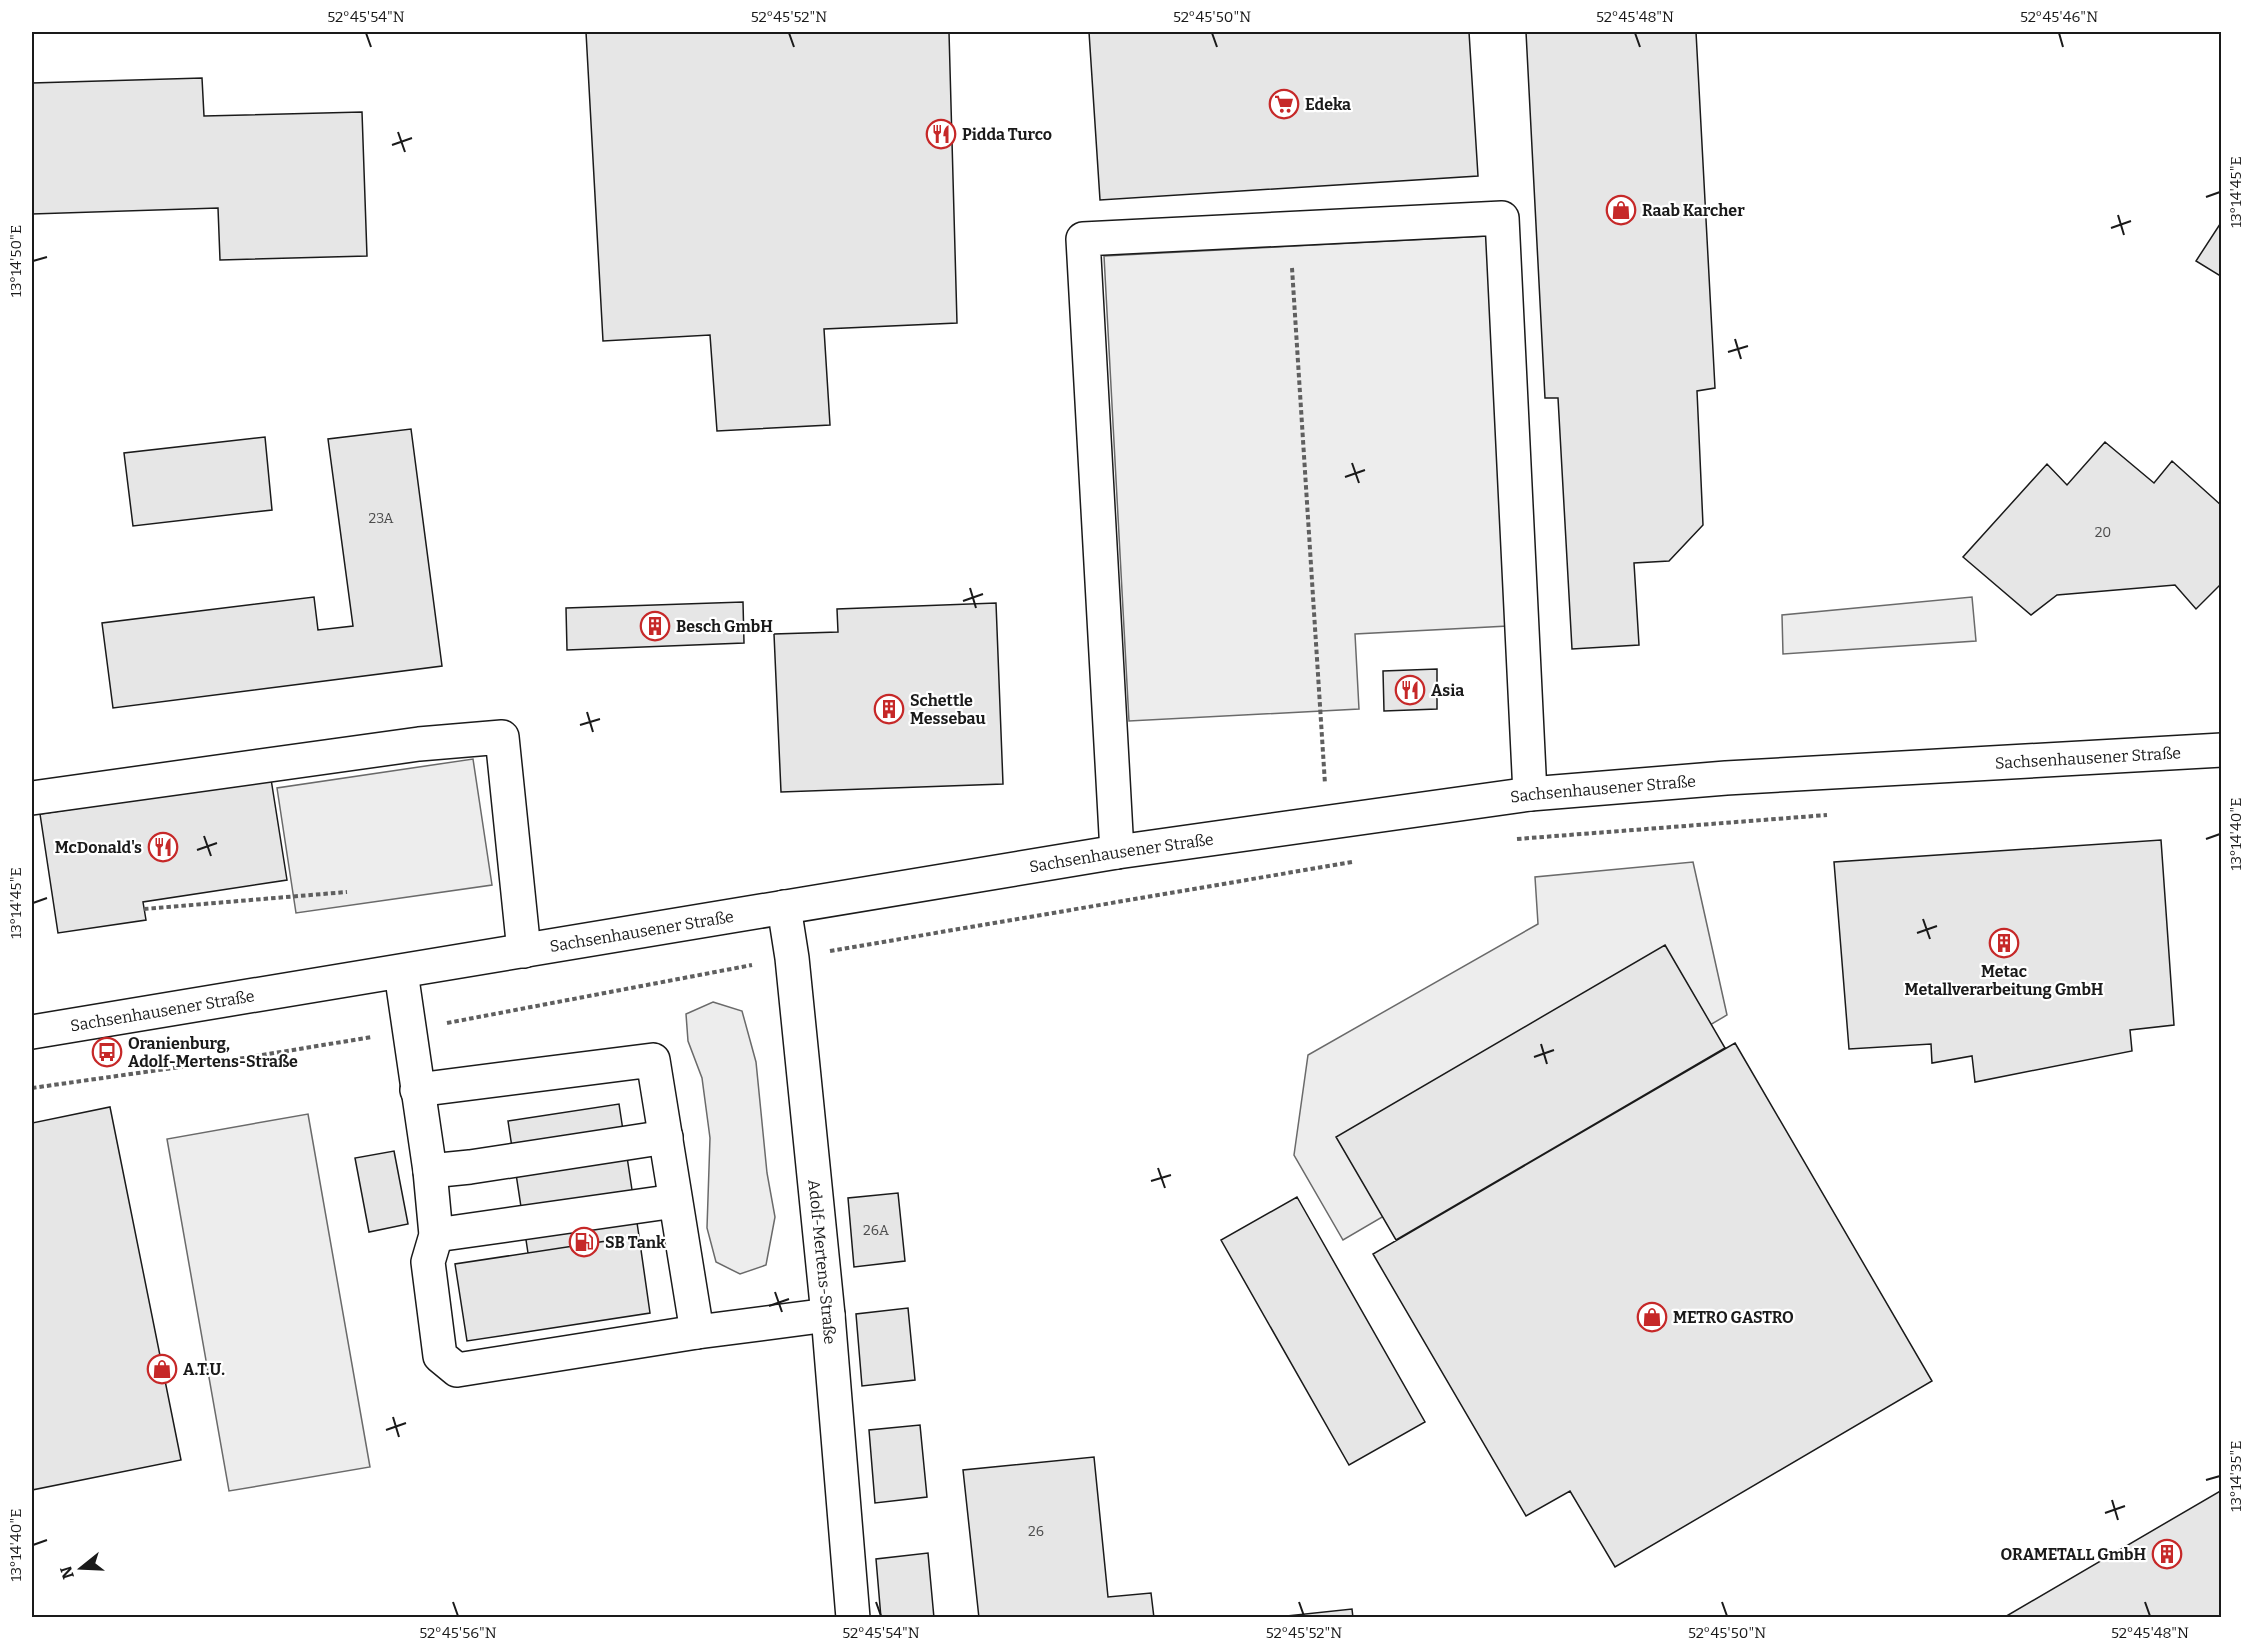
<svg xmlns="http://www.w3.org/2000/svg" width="2253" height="1649" viewBox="0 0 2253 1649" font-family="Bitter,serif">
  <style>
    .built { fill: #ededed; stroke: #6a6a6a; stroke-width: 1.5 }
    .building { fill: #e6e6e6; stroke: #1a1a1a; stroke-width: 1.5 }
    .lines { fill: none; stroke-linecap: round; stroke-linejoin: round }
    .minor-casing { stroke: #1a1a1a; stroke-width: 36 }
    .major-casing { stroke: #1a1a1a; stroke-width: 36 }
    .path { stroke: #5f5f5f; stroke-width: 4; stroke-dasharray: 4.5 3; stroke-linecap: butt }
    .minor { stroke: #fff; stroke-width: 33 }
    .major { stroke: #fff; stroke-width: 33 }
    .ticks { fill: none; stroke: #1a1a1a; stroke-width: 2 }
    .labels { text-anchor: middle; stroke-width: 4.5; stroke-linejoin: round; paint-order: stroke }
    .number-label { font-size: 14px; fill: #4d4d4d }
    .poi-label { font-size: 16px; font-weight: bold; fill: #1a1a1a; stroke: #fff; text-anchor: start }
    .street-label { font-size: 16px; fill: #1a1a1a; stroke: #fff }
    .neatline { fill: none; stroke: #1a1a1a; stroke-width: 2 }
    .ticks-label { font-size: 15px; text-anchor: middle; fill: #1a1a1a }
  </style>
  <rect width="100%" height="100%" fill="#fff"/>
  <path class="built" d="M1488 236 1508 626 1355 634 1359 709 1129 721 1104 256Z
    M1972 597 1976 641 1783 654 1782 615Z
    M473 759 492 885 296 913 277 788Z
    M1693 862 1727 1015 1343 1240 1294 1155 1308 1055 1538 924 1535 877Z
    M713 1002 742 1011 756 1062 767 1173 775 1217 766 1265 740 1274 716 1262 707 1228 710 1138 702 1078 688 1041 686 1014Z
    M308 1114 370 1467 229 1491 167 1139Z"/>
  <path class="building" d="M586 32H949L957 323 824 329 830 425 717 431 710 335 603 341Z
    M1089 32H1469L1478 176 1100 200Z
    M1526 32H1696L1715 388 1697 391 1703 525 1669 561 1634 563 1639 645 1572 649 1558 398H1545Z
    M202 78 204 116 362 112 367 256 220 260 218 208 32 214V83Z
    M2222 221V277L2196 261Z
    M411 429 442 666 113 708 102 623 314 597 318 630 353 626 328 439Z
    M265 437 272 510 133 526 124 453Z
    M2105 442 2154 483 2172 461 2222 506V583L2196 609 2175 585 2057 595 2031 615 1963 557 2047 464 2067 485Z
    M743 602 744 643 567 650 566 608Z
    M996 603 1003 784 781 792 774 634 838 632 837 609Z
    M1437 669V709L1384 711 1383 671Z
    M271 779 287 880 143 902 146 920 58 933 40 814Z
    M2161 840 2174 1025 2130 1030 2132 1051 1975 1082 1972 1056 1932 1063 1931 1044 1849 1049 1834 862Z
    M1665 945 1725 1048 1396 1240 1336 1137Z
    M1735 1043 1932 1381 1615 1567 1570 1491 1526 1516 1373 1254Z
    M619 1104 639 1236 528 1253 508 1121Z
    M110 1107 181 1460 32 1490V1123Z
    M394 1151 408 1224 369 1232 355 1158Z
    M898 1193 905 1261 854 1267 848 1198Z
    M1297 1197 1425 1422 1349 1465 1221 1240Z
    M639 1236 650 1313 467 1341 455 1264Z
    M908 1308 915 1380 862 1386 856 1314Z
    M920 1425 927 1497 875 1503 869 1430Z
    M1094 1457 1108 1597 1151 1593 1154 1618H979L963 1470Z
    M2222 1490V1618H2003Z
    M928 1553 934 1618H881L876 1559Z
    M1352 1609 1353 1618H1268Z"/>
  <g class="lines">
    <g class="minor-casing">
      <g id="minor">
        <path d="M32 798 419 744 502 737 524 951"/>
        <path d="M1117 852 1083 239 1502 218 1530 794"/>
        <path id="s1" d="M784 907 792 958 828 1315 853 1618"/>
        <path d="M401 972 430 1171 436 1235 428 1262 440 1356 457 1370 697 1332"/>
        <path d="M417 1090 653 1060 697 1332 828 1315"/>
        <path d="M430 1171 470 1167 666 1137"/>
        <path d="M436 1235 675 1201"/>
      </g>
    </g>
    <g class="major-casing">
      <g id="major">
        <path id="s2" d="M32 1032 1117 852 1530 794 1726 778 2222 750"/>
      </g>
    </g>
    <path class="path" d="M1292 268 1325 784
      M1517 839 1827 815
      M144 909 347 892
      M830 951 1352 862
      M447 1023 752 965
      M32 1088 244 1058 372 1037"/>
    <use href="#minor" class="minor"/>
    <use href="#major" class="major"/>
  </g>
  <path class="ticks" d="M366 33 371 47M789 33 794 47M1212 33 1217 47M1635 33 1640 47M2059 33 2063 47M398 132 405 152M392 145 412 138M2206 197 2220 192M2118 215 2124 235M2111 228 2131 221M33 261 47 257M1735 339 1741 359M1728 352 1748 346M1352 463 1359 483M1345 477 1365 470M970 588 976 608M963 601 983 594M587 712 593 732M580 725 600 719M204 836 211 856M2206 839 2220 834M197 850 217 843M33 903 47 898M1923 919 1930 939M1917 933 1937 926M1541 1044 1547 1064M1534 1057 1554 1050M1158 1168 1165 1188M1151 1181 1171 1175M775 1292 782 1312M769 1306 789 1299M393 1417 399 1437M386 1430 406 1423M2206 1480 2220 1476M2112 1500 2118 1520M2105 1513 2125 1506M33 1545 47 1540M453 1602 458 1616M876 1602 881 1616M1299 1602 1304 1616M1722 1602 1727 1616M2145 1602 2150 1616"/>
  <defs>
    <g id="supermarket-ring" transform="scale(1.5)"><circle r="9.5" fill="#fff" stroke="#c62828" stroke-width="1.5"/><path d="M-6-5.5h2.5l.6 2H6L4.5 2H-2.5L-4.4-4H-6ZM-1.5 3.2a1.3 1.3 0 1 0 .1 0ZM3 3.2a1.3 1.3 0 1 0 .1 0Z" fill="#c62828"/></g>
    <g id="restaurant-ring" transform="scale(1.5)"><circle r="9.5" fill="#fff" stroke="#c62828" stroke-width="1.5"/><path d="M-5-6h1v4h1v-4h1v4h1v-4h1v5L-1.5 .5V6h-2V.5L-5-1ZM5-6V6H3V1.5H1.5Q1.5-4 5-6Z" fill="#c62828"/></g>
    <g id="shop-ring" transform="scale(1.5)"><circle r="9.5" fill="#fff" stroke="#c62828" stroke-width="1.5"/><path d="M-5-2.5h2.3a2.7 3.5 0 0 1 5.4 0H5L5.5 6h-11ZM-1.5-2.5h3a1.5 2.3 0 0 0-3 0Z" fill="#c62828"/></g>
    <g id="building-ring" transform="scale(1.5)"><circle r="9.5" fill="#fff" stroke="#c62828" stroke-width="1.5"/><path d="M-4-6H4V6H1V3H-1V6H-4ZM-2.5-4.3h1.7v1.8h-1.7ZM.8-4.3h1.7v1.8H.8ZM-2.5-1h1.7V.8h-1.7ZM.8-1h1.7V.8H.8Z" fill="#c62828"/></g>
    <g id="bus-ring" transform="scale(1.5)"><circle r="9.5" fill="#fff" stroke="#c62828" stroke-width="1.5"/><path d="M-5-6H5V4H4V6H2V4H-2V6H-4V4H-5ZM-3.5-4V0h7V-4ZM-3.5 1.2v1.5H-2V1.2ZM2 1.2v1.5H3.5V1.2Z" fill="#c62828"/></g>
    <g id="fuel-ring" transform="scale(1.5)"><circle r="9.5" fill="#fff" stroke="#c62828" stroke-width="1.5"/><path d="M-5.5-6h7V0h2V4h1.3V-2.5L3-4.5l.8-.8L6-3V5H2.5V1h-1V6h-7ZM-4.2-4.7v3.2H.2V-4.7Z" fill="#c62828"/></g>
  </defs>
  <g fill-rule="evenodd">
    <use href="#supermarket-ring" x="1284" y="104"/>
    <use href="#restaurant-ring" x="941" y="134"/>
    <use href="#shop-ring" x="1621" y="210"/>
    <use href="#building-ring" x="655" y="626"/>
    <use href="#restaurant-ring" x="1410" y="690"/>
    <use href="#building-ring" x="889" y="709"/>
    <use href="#restaurant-ring" x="163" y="847"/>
    <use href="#building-ring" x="2004" y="943"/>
    <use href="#bus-ring" x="107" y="1052"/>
    <use href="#fuel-ring" x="584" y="1242"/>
    <use href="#shop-ring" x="1652" y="1317"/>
    <use href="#shop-ring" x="162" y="1369"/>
    <use href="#building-ring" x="2167" y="1554"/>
  </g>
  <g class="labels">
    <g class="number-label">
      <text x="381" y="523">23A</text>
      <text x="2103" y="537">20</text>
      <text x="876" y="1235">26A</text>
      <text x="1036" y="1536">26</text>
    </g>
    <g class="poi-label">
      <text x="1305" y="110">Edeka</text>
      <text x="962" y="140">Pidda Turco</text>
      <text x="1642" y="216">Raab Karcher</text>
      <text x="676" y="632">Besch GmbH</text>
      <text x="1431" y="696">Asia</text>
      <text x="910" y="706">Schettle<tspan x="910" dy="18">Messebau</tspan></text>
      <text x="142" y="853" text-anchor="end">McDonald's</text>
      <text x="2004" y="977" text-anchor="middle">Metac<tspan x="2004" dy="18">Metallverarbeitung GmbH</tspan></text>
      <text x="128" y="1049">Oranienburg,<tspan x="128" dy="18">Adolf-Mertens-Straße</tspan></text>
      <text x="605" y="1248">SB Tank</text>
      <text x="1673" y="1323">METRO GASTRO</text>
      <text x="183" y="1375">A.T.U.</text>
      <text x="2146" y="1560" text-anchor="end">ORAMETALL GmbH</text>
    </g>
    <g class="street-label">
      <text dy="6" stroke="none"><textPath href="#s2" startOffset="2076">Sachsenhausener Straße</textPath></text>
      <text dy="6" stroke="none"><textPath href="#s2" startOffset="1590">Sachsenhausener Straße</textPath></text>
      <text dy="6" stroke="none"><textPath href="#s2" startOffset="1104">Sachsenhausener Straße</textPath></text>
      <text dy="6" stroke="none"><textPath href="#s2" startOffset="618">Sachsenhausener Straße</textPath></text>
      <text dy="6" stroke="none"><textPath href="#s2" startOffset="132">Sachsenhausener Straße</textPath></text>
      <text dy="6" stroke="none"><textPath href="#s1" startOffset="357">Adolf-Mertens-Straße</textPath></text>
    </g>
  </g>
  <rect width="2253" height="1649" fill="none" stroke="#ffffff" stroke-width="66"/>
  <g transform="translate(81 1568) rotate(252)" stroke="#ffffff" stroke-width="4.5" paint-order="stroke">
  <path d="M0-4.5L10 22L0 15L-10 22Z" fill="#1a1a1a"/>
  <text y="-9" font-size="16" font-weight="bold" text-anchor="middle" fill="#1a1a1a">N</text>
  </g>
  <rect x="33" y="33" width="2187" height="1583" class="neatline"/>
  <g class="ticks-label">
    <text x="366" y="22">52°45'54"N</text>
    <text x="789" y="22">52°45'52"N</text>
    <text x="1212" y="22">52°45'50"N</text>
    <text x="1635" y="22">52°45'48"N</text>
    <text x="2059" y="22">52°45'46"N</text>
    <text transform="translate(2236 192) rotate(-90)" y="5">13°14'45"E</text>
    <text transform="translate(16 261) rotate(-90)" y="5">13°14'50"E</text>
    <text transform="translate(2236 834) rotate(-90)" y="5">13°14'40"E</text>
    <text transform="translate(16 903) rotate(-90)" y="5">13°14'45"E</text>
    <text transform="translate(2236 1476) rotate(-90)" y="5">13°14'35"E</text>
    <text transform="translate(16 1545) rotate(-90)" y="5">13°14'40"E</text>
    <text x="458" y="1638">52°45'56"N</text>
    <text x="881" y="1638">52°45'54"N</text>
    <text x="1304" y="1638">52°45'52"N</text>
    <text x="1727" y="1638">52°45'50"N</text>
    <text x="2150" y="1638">52°45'48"N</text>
  </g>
</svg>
